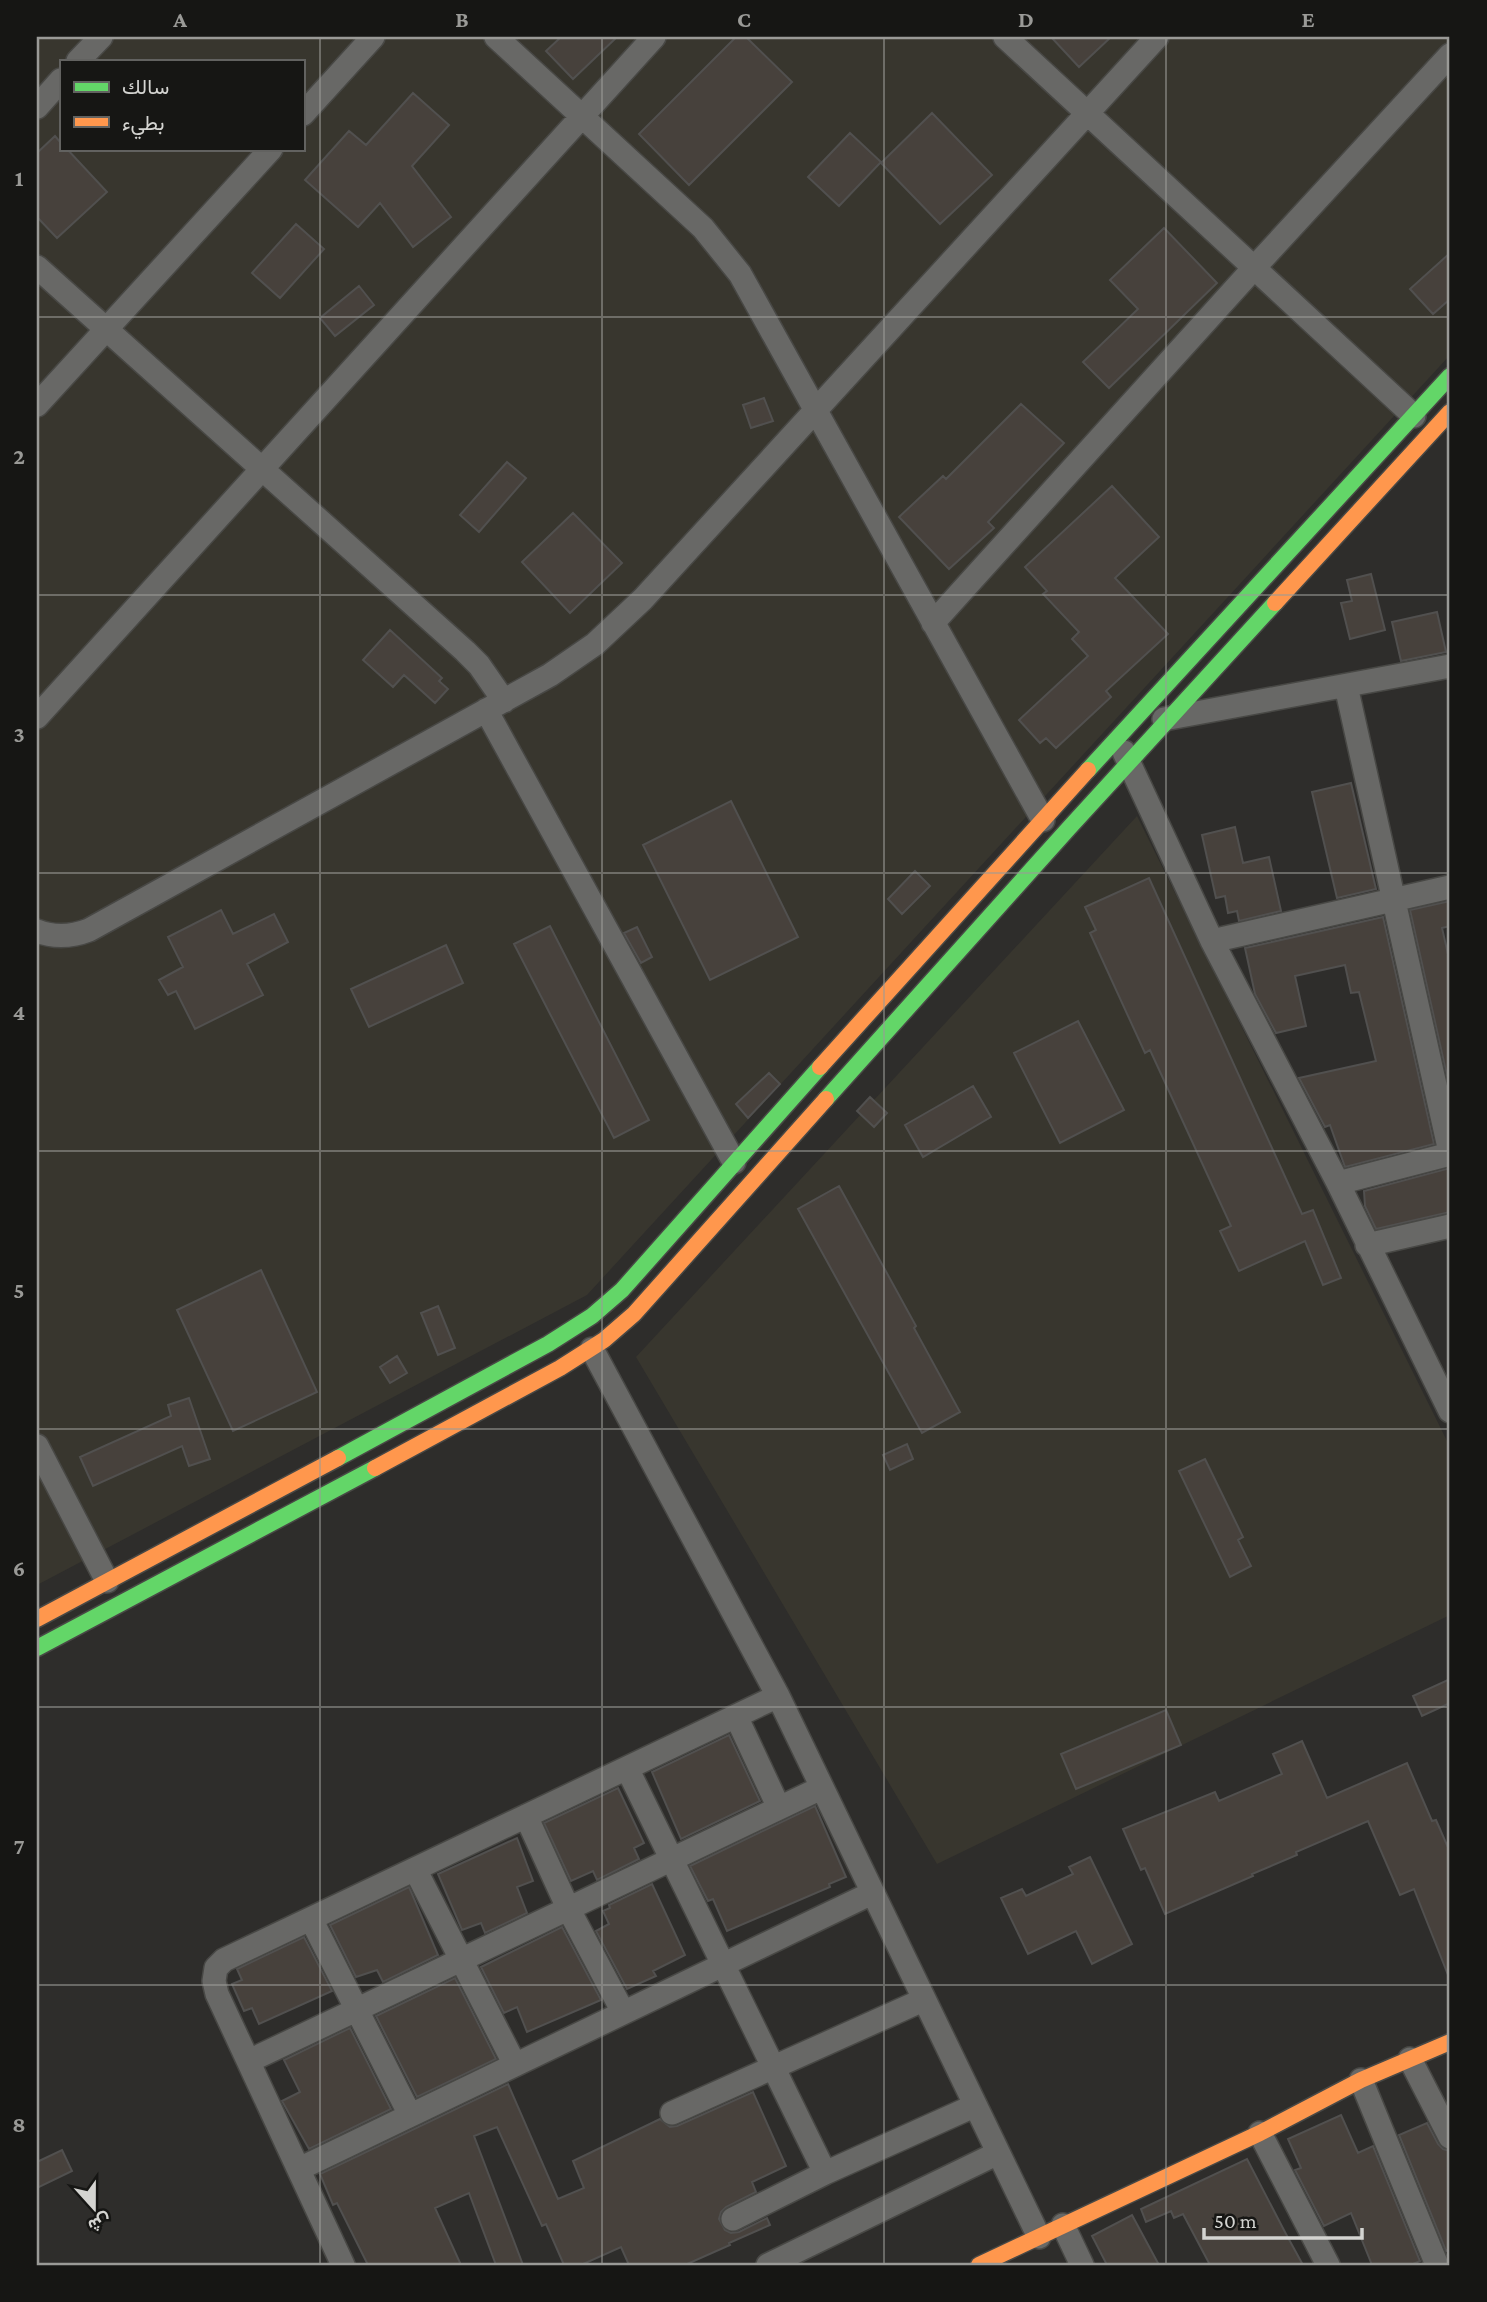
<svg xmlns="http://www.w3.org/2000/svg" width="1487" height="2302" viewBox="0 0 1487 2302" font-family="'Crimson Pro',Vazirmatn,serif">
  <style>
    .built { fill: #38362e; fill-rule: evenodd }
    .building { fill: #47413c; stroke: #51504f; stroke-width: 2 }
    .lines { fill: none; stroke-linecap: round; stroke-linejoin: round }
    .street-casing { stroke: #484845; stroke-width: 26 }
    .fast-casing { stroke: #484845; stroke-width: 19 }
    .slow-casing { stroke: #484845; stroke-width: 19 }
    .street { stroke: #686866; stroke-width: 23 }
    .fast { stroke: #63d668; stroke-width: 16 }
    .slow { stroke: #ff974d; stroke-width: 16 }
    .grid { fill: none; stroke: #9a9a97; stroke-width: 2; stroke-opacity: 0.55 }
    .neatline { fill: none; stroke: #9a9a97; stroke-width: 2.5 }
    .grid-label { font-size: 23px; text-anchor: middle; font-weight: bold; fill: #9a9a97 }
  </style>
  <rect width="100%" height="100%" fill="#2e2d2b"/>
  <path class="built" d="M37 37H1450V355L587 1295 37 1585ZM61 61H303V149H61Z
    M1137 816 1450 1447V1615L937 1864 636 1357Z"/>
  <path class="building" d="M561 37H617L573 79 546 51Z
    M736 37H746L792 82 689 185 639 134Z
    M1051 37H1111L1079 67Z
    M413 93 449 125 412 166 451 217 413 247 380 203 358 227 305 180 349 131 366 145Z
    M932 113 992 175 940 224 881 163Z
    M850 133 881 162 839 206 808 177Z
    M55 136 61 143V149H67L107 192 57 238 37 217V153Z
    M296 224 324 249 280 298 252 273Z
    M1164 228 1217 283 1109 388 1083 362 1138 309 1110 280Z
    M1450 253V299L1433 314 1410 289Z
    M359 286 374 305 335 336 320 318Z
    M764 398 773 421 751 428 743 405Z
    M1021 404 1064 443 988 522 994 528 949 569 899 517 943 476 946 479Z
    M507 462 526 478 479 532 460 515Z
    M1112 486 1159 537 1115 578 1168 634 1106 691 1111 697 1056 748 1046 738 1040 743 1019 720 1088 656 1072 639 1079 632 1043 594 1047 591 1025 567Z
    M573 513 622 563 570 613 522 562Z
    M1371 574 1385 630 1350 639 1341 603 1352 601 1347 580Z
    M1437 612 1446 652 1401 661 1392 622Z
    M390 630 442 678 439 681 448 689 435 703 404 675 393 687 363 660Z
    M1351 783 1376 889 1337 898 1312 792Z
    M731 801 798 937 710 980 643 845Z
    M1235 827 1243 863 1269 857 1281 911 1239 921 1237 911 1228 913 1225 896 1216 898 1202 835Z
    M915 871 930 886 902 914 888 899Z
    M1149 878 1302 1214 1313 1210 1341 1278 1323 1285 1305 1241 1239 1271 1220 1231 1231 1226 1150 1050 1145 1053 1090 933 1096 930 1085 907Z
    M1450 901V926L1442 928 1450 963V1089L1410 910Z
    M221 910 233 934 274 914 288 942 247 964 263 995 195 1029 176 991 168 995 159 980 183 967 168 937Z
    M1383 917 1434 1144 1345 1167 1330 1125 1325 1127 1299 1078 1376 1061 1359 992 1351 993 1345 965 1295 976 1306 1026 1276 1033 1255 994 1245 948Z
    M550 926 649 1120 614 1138 514 944Z
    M637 927 652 957 641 963 624 933Z
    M446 945 463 983 369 1027 351 989Z
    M1078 1021 1124 1110 1060 1143 1014 1053Z
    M769 1073 780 1084 748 1118 736 1104Z
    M973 1086 991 1117 923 1157 905 1125Z
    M870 1097 887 1113 874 1127 857 1111Z
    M1450 1168V1212L1376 1229 1365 1206 1364 1191Z
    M839 1186 916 1326 914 1328 960 1412 922 1433 798 1209Z
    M261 1270 317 1392 233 1431 177 1310Z
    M438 1306 455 1348 438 1355 421 1313Z
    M397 1356 407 1373 390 1383 380 1367Z
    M189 1398 210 1459 189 1466 182 1446 93 1486 80 1457 171 1416 168 1405Z
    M907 1444 913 1459 890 1470 883 1455Z
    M1205 1459 1243 1537 1238 1540 1251 1566 1230 1577 1179 1471Z
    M1450 1679V1703L1422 1716 1413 1696Z
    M1166 1710 1181 1745 1076 1789 1061 1754Z
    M729 1735 760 1801 681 1839 652 1772Z
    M1302 1741 1327 1798 1407 1763 1432 1821 1436 1820 1450 1852V1980L1414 1889 1400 1895 1368 1821 1296 1852 1297 1855 1252 1874 1253 1876 1165 1914 1145 1868 1141 1870 1123 1829 1215 1792 1219 1801 1282 1774 1273 1754Z
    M618 1788 644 1843 634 1848 639 1859 597 1880 593 1871 571 1881 544 1823Z
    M815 1806 846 1877 829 1884 830 1887 727 1931 713 1899 708 1901 690 1866Z
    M517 1838 533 1881 517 1887 527 1913 485 1933 481 1923 462 1930 438 1874Z
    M1090 1857 1132 1944 1092 1964 1076 1931 1028 1954 1001 1898 1022 1889 1026 1896 1073 1874 1069 1867Z
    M652 1884 685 1955 653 1971 656 1976 627 1989 596 1931 609 1924 603 1911 610 1908 609 1905Z
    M409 1887 438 1955 383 1982 377 1970 356 1977 330 1925Z
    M562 1927 601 2000 527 2032 517 2007 504 2013 481 1967Z
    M304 1937 332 1991 259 2024 252 2008 244 2011 232 1984 242 1980 237 1969Z
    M455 1978 496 2059 417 2097 376 2016Z
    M350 2028 391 2109 309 2149 282 2101 300 2092 284 2060Z
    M508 2084 558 2199 584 2188 573 2161 660 2119 670 2127 677 2126 753 2092 786 2166 752 2182 756 2192 726 2207 721 2212 719 2219 725 2230 731 2233 739 2232 767 2218 770 2225 729 2243 730 2245 685 2265H629L621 2247 581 2265H564L546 2224 542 2226 497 2127 474 2136 523 2265H496L469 2193 435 2208 461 2265H368L337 2203 333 2205 320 2174Z
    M1341 2115 1358 2153 1373 2146 1420 2261 1411 2265H1372L1351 2213 1324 2226 1295 2170 1301 2168 1288 2139Z
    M1427 2123 1438 2144 1443 2149 1450 2151V2249L1446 2251 1399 2135Z
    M62 2150 72 2171 37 2188V2162Z
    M1247 2159 1286 2234 1303 2265H1210L1183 2214 1174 2218 1171 2211 1146 2222 1141 2209Z
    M1132 2215 1159 2265H1107L1092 2236Z"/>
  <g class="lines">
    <g class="street-casing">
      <path id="street" d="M496 37 703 228 740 274 1043 820
        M1005 37 1414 416
        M78 61 101 37
        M37 107 61 80
        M303 114 373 37
        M37 267 465 651 479 665 504 701
        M37 405 271 149
        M933 623 1253 269 1450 55
        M1346 686 1450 1152
        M486 710 734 1162
        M37 717 654 37
        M1164 719 1450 666
        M1124 752 1212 941 1338 1183 1450 1411
        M37 931C55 938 71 937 89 930L550 675 595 644 643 599 1157 37
        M1212 941 1450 887
        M1338 1183 1450 1154
        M1367 1245 1450 1226
        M592 1349 778 1696 1039 2237
        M37 1446 107 1581
        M736 1716 779 1808
        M627 1768 825 2173
        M526 1816 568 1908 623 2012
        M415 1869 515 2065
        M311 1919 410 2115
        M1410 2059 1450 2137
        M249 2061 821 1788
        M1361 2080 1437 2265
        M672 2113 923 2000
        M1260 2133 1328 2265
        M299 2169 872 1893
        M733 2219 825 2173 974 2106
        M1063 2225 1082 2265
        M343 2265 217 1994 214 1981 216 1968 224 1960 778 1696
        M768 2265 998 2153"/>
    </g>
    <g class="fast-casing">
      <path id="fast" d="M1088 770 1450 376
        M826 1099 1069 828 1275 603
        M338 1458 548 1344 592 1316 622 1290 820 1067
        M37 1648 375 1468"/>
    </g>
    <g class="slow-casing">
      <path id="slow" d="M1275 603 1450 412
        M820 1067 1088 770
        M375 1468 560 1368 604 1340 634 1314 826 1099
        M37 1619 338 1458
        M979 2265 1260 2133 1361 2080 1450 2042"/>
    </g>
    <use href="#street" class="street"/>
    <use href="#fast" class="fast"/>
    <use href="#slow" class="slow"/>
  </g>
  <path class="grid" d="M320 37V2265M602 37V2265M884 37V2265M1166 37V2265M37 317H1450M37 595H1450M37 873H1450M37 1151H1450M37 1429H1450M37 1707H1450M37 1985H1450"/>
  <rect width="1487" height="2302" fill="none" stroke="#161614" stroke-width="77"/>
  <rect x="60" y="60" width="245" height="91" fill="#161614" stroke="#626260" stroke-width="2"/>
  <rect x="74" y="82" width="35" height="10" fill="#63d668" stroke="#626260" stroke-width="2"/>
  <text x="122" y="94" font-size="21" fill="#d4d4d1">سالك</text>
  <rect x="74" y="117" width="35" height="10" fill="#ff974d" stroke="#626260" stroke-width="2"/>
  <text x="122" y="130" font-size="21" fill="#d4d4d1">بطيء</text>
  <g transform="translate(94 2208) rotate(159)" stroke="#161614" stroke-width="5" paint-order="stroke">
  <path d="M0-5L12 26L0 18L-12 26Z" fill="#d4d4d1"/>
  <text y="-10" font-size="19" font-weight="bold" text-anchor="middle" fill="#d4d4d1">ش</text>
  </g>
  <path d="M1204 2228v10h158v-10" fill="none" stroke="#d4d4d1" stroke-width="3.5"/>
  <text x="1214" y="2228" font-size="21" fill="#d4d4d1" stroke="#161614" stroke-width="5" paint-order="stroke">50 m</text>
  <rect x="38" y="38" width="1410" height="2226" class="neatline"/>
  <g class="grid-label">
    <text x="180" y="27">A</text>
    <text x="462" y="27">B</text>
    <text x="744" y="27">C</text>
    <text x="1026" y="27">D</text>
    <text x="1308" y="27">E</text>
    <text x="19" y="186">1</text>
    <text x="19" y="464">2</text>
    <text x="19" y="742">3</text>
    <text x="19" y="1020">4</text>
    <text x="19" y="1298">5</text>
    <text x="19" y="1576">6</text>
    <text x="19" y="1854">7</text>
    <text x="19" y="2132">8</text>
  </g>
</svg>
